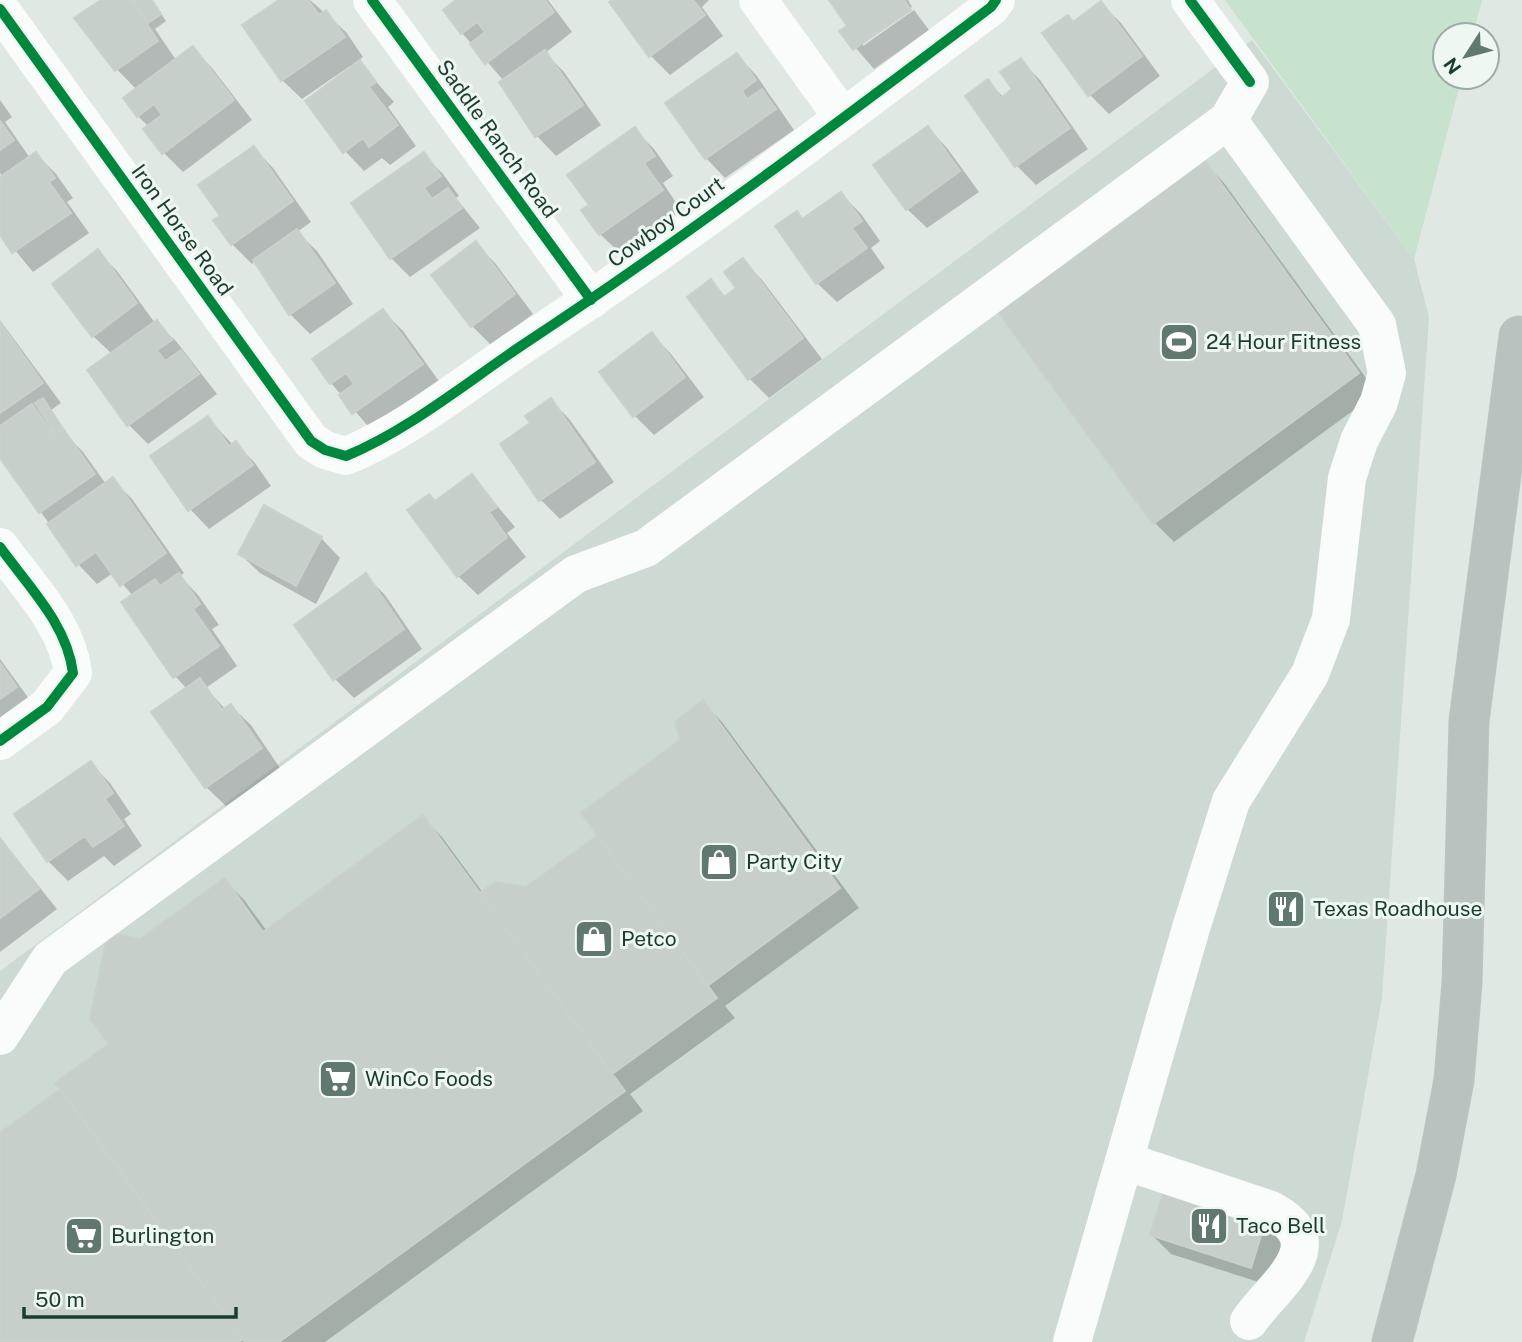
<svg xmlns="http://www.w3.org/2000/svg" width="1522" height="1342" viewBox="0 0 1522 1342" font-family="'Public Sans',sans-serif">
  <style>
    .built { fill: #cddad3 }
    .green { fill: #c7e3ce }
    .shadow { fill: #0003 }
    .building { fill: #c7cfcb; stroke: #c9d1cd; stroke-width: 2 }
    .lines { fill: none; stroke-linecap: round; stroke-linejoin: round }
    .highway-casing { stroke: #bac5c1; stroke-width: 41 }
    .minor { stroke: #fafcfb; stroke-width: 38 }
    .highway { stroke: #b8c2bf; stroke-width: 38 }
    .cycleway-casing { stroke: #eef7f2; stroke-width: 15 }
    .cycleway { stroke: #00873e; stroke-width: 10 }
    .labels { text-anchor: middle; stroke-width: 6; stroke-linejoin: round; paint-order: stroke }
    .street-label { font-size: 21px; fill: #1d3c31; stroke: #eef7f2 }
    .poi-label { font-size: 21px; fill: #1d3c31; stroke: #eef7f2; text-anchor: start }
  </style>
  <rect width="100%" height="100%" fill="#e0e8e4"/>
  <path class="built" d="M1252 40 1414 259 1429 317 1382 998 1342 1221 1304 1342H0V971Z"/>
  <path class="green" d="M1225 0H1482L1473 35H1445V77H1462L1414 259Z"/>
  <path class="shadow" d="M104 0H152L166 21 155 29 176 60 193 48 212 68 252 120 183 172 163 152 149 127 138 116 137 90 99 51 77 19Z
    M282 0H310L346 32 363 57 358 61 394 102 388 107 416 146 390 165 382 158 364 171 345 151 351 69 350 66 302 99 282 80Z
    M459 0H548L572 32 545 53 564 72 601 125 556 156 537 136 502 83 504 81 462 33Z
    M615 0H709L702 7 723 36 670 75 651 56Z
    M831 0H908L912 7 863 41V46L914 10 929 30 874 69 842 32 849 26Z
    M1101 4 1121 23 1160 76 1109 114 1089 94 1074 24Z
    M737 55 756 75 794 130 725 178 706 158Z
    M1020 60 1040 80 1088 149 1036 185 1017 166 967 96 988 81 1004 98 1015 90Z
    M0 100 12 117 5 122 30 158 36 154 56 174 73 198 67 202 89 233 33 272 0 232V179L3 177 0 173Z
    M928 128 947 148 979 192 927 228 907 209Z
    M635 130 654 149 673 176 663 183 681 210 620 253 600 234 591 205Z
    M254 148 273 168 311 222 297 232 317 251 353 304 310 334 290 314 255 261 252 264 232 244 222 216Z
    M423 154 443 174 459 196 456 198 480 228 410 277 391 258Z
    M1205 163 1224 183 1377 393 1174 542 1154 522Z
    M841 194 861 214 880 241 871 248 885 268 837 302 817 283 797 213 804 220Z
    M476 244 495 263 533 314 491 345 472 326Z
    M98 252 117 271 155 323 176 341 217 394 148 444 128 424 112 354 93 336Z
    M743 260 762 280 822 359 769 398 750 379 689 298 711 282 726 297 738 289Z
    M383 311 403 331 441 384 373 432 331 383Z
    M0 320 61 403 51 410 67 436 83 452 106 484 113 480 132 499 184 573 180 576 198 595 219 625 212 629 237 666 206 688 226 710 231 706 251 725 280 768 226 806 206 787 187 689 175 676 133 596 113 573 97 584 78 564 0 455Z
    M652 334 671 354 704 397 654 435 634 415Z
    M551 400 570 420 614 482 560 519 541 500 502 445 532 424Z
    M208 418 233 445 235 443 255 463 271 486 209 529 190 509Z
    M472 476 515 527 507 533 526 557 478 595 458 576 436 503Z
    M321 538 340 558 316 604 260 573 240 554Z
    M365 575 385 595 422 649 354 698 335 679 296 625Z
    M0 659 35 707 0 733Z
    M703 703 722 722 859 908 725 1006 735 1018 630 1094 643 1111 325 1342H0V1135L63 1089 111 1044 141 941 225 880 244 900 267 931 423 818 442 837 483 893 526 889 600 836 682 741Z
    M91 764 110 783 131 814 124 819 142 846 114 866 104 856 68 881 48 861 17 814Z
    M0 838 57 909 0 952Z
    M1267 1218 1286 1237 1271 1286 1171 1254 1152 1235Z"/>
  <path class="building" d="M101 0H131L158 41 115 71 74 18Z
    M132 0H152L161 14 148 23Z
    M279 0H308L319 15 326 10 345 37 281 81 242 25Z
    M456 0H545L554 12 485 64 470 44 485 32 477 22 461 34 443 10Z
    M612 0H693L705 15 649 57 609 2Z
    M829 0H904L911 10 853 50 839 31 847 26Z
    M1101 1 1142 56 1088 96 1042 33 1068 15 1073 22Z
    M193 46 234 100 162 154 143 129 162 115 154 104 137 117 123 98Z
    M545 50 583 105 535 137 499 82Z
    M737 53 756 80 742 91 747 99 762 89 776 109 705 159 665 103Z
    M1021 58 1070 128 1015 167 965 96 988 79 1001 98 1012 89 1000 72Z
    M360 60 376 82 369 87 398 125 369 147 363 138 343 153 305 101Z
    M0 121 14 140 0 150Z
    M928 126 960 171 906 210 873 165Z
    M635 127 655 156 644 163 663 190 599 235 581 210 589 205 567 175Z
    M254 146 293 201 231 245 213 220 220 216 198 185Z
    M36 152 55 178 49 182 71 213 12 253 0 235V177Z
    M424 152 441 176 424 188 432 199 448 188 462 208 390 259 351 203Z
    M1205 161 1359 373 1153 524 998 312Z
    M841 192 862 221 852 228 867 248 816 284 775 226 797 211 802 219Z
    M297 229 335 283 289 315 253 260Z
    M476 241 515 294 471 327 431 275Z
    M98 249 137 303 92 337 52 284Z
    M743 258 803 338 748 380 687 297 711 279 724 297 736 288 724 272Z
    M383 309 423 364 352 414 339 395 354 384 346 373 330 384 312 359Z
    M157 320 172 340 157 350 165 361 181 350 199 374 127 426 87 370Z
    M0 322 43 383 0 413Z
    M652 332 685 377 633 417 599 372Z
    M43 398 63 429 55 434 35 403Z
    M551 398 595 462 539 501 500 444 530 423 525 416Z
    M32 404 55 437 64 430 95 474 39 513 0 458V426Z
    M208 416 229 446 236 441 253 465 188 511 150 456Z
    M472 474 497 507 489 512 507 537 457 577 407 510 429 494 435 501Z
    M113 477 166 553 120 586 96 552 76 566 47 524Z
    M264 505 322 537 296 586 238 554Z
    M179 573 200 604 193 609 219 646 173 678 121 602 155 579 160 586Z
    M366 573 404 629 333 680 294 625Z
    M0 663 17 687 0 699Z
    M200 678 222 710 231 704 262 748 205 788 151 712Z
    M703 700 840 888 707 986 581 813 680 740 675 722Z
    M91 761 113 793 105 799 124 826 93 847 85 836 47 862 14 814Z
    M423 815 625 1091 279 1342H245L55 1083 109 1044 90 1019 108 932 140 939 225 878 263 932Z
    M597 836 717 998 612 1074 480 893 495 882 526 887Z
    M0 838 39 889 0 918Z
    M61 1089 243 1339 239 1342H0V1133Z
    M1166 1184 1267 1216 1251 1268 1150 1235Z"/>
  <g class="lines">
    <g class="highway-casing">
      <path id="highway" d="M1392 1342 1436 1175 1454 1080 1462 983 1469 721 1519 336"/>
    </g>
    <path class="minor" d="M372 0 591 300
      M758 0 843 118
      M0 9 311 441 325 450 346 456C407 431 466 383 521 346 682 240 837 123 991 7L996 0
      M0 547C28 586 67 624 73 673L47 707 0 741
      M0 1036 50 959 576 574 646 548 1228 120 1250 82 1190 0
      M1125 1161 1271 1210C1336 1244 1274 1285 1249 1321
      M1072 1342 1191 928 1231 801 1310 674 1331 619 1347 478 1359 441 1379 402 1387 373 1377 325 1228 120"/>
    <use href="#highway" class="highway"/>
    <g class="cycleway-casing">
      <path id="cycleway" d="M372 0 591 300
        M1190 0 1250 82
        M0 9 311 441 325 450 346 456C407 431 466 383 521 346 682 240 837 123 991 7L996 0
        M0 547C28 586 67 624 73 673L47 707 0 741"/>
    </g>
    <use href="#cycleway" class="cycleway"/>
  </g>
  <defs>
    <g id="stadium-square" transform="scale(2.0125)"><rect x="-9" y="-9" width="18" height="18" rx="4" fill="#617870" stroke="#eef7f2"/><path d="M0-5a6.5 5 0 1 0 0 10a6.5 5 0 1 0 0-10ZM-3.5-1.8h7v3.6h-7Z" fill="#fff"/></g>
    <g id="shop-square" transform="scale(2.0125)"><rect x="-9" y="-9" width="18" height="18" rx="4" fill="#617870" stroke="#eef7f2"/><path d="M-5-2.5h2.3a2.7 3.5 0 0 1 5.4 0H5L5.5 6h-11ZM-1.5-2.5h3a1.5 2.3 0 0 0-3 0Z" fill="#fff"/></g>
    <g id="restaurant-square" transform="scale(2.0125)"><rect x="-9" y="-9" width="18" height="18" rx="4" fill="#617870" stroke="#eef7f2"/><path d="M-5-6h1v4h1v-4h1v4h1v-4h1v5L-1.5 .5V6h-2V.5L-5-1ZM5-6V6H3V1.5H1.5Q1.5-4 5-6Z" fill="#fff"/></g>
    <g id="supermarket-square" transform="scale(2.0125)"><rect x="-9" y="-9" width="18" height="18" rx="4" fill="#617870" stroke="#eef7f2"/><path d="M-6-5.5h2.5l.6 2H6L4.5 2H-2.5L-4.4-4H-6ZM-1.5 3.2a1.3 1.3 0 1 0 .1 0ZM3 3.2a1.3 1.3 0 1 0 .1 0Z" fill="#fff"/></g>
  </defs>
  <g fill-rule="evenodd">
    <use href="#stadium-square" x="1179" y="342"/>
    <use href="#shop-square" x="719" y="862"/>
    <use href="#restaurant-square" x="1286" y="909"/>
    <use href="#shop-square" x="594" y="939"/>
    <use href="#supermarket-square" x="338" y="1079"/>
    <use href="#restaurant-square" x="1209" y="1226"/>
    <use href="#supermarket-square" x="84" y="1236"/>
  </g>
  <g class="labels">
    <g class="street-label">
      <text transform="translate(497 139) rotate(54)" y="7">Saddle Ranch Road</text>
      <text transform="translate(666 222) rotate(-36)" y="7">Cowboy Court</text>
      <text transform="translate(182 230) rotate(54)" y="7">Iron Horse Road</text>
    </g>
    <g class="poi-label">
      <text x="1206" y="349">24 Hour Fitness</text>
      <text x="746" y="869">Party City</text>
      <text x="1313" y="916">Texas Roadhouse</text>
      <text x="621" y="946">Petco</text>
      <text x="365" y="1086">WinCo Foods</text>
      <text x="1236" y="1233">Taco Bell</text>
      <text x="111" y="1243">Burlington</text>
    </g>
  </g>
  <g transform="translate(1466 56) rotate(234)"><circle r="33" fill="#eef7f2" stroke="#9aaca5" stroke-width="2"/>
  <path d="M0-5L12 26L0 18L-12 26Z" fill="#617870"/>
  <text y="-10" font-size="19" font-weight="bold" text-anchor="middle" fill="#1d3c31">N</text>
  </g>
  <path d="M24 1307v10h212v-10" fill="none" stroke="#1d3c31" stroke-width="3.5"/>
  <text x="35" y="1307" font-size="21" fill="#1d3c31" stroke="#eef7f2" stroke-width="5" paint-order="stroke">50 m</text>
</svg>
